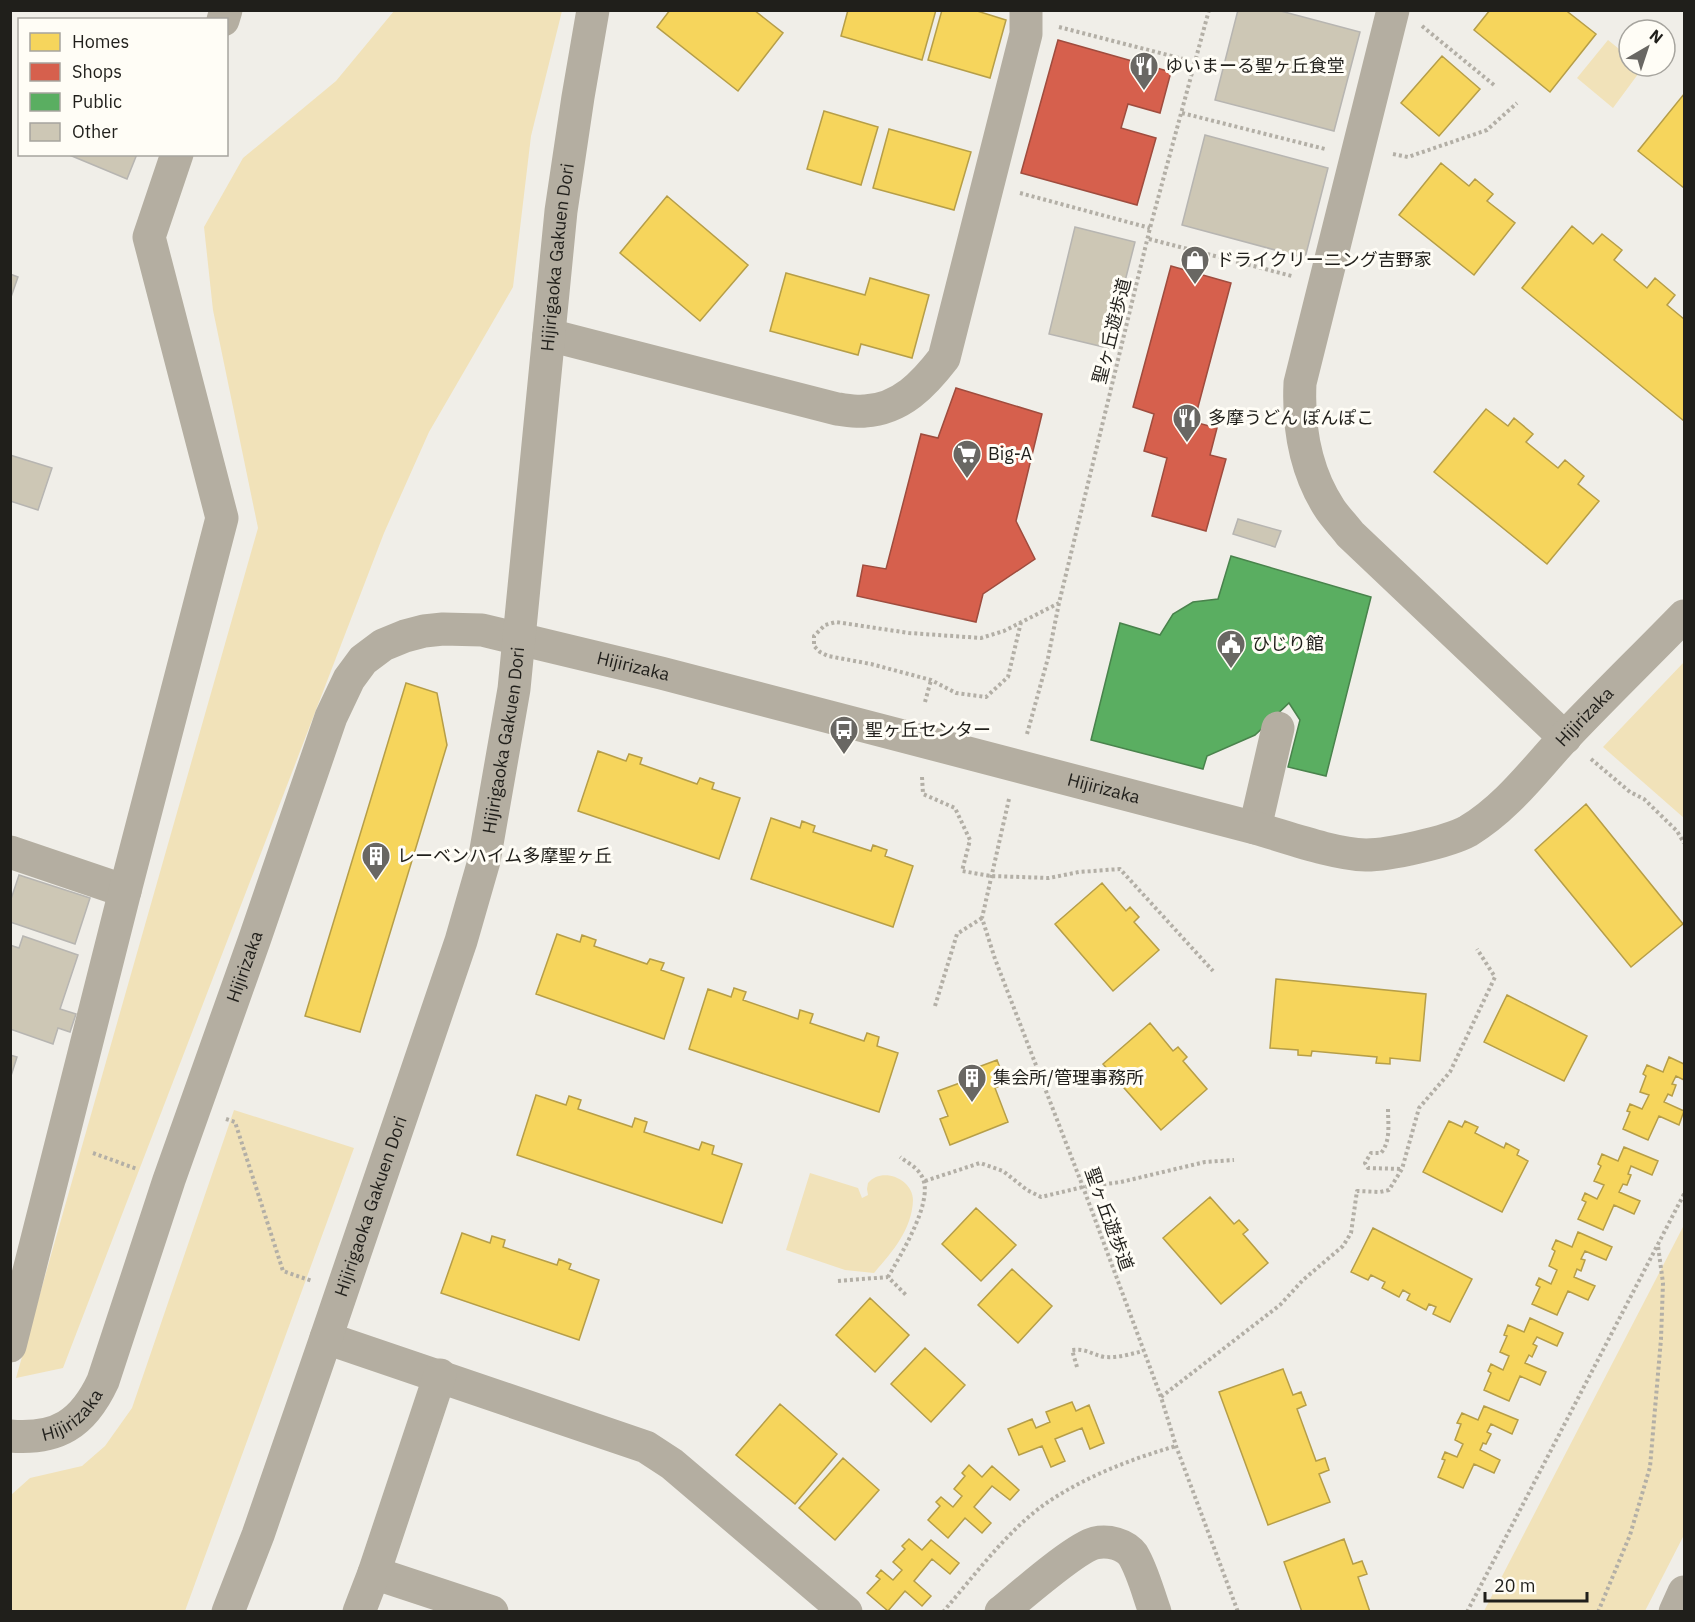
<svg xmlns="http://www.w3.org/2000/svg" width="1695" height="1622" viewBox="0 0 1695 1622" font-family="'IBM Plex Sans','Noto Sans JP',sans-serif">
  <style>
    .green { fill: #f1e2b9 }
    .homes { fill: #f6d55c; stroke: #b69e48; stroke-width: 1.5 }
    .shops { fill: #d6604d; stroke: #9f4c3e; stroke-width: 1.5 }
    .public { fill: #5aae61; stroke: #49834c; stroke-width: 1.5 }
    .building { fill: #cdc7b5; stroke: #b7b5b1; stroke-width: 1.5 }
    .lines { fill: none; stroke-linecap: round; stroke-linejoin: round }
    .path { stroke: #b3afa6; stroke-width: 4; stroke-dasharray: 3 3; stroke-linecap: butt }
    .minor { stroke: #b4aea1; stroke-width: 33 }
    .labels { text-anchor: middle; stroke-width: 6; stroke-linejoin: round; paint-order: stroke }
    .poi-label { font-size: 18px; fill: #201f1b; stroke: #fffdf6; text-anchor: start }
    .street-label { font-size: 18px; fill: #201f1b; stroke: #fffdf6 }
  </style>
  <rect width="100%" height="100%" fill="#f0eee8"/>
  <path class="green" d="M394 11H562L531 136 513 287 429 432 384 533 63 1368 16 1378 258 528 213 310 204 227 243 158 336 81Z
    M1608 40 1629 57V66H1644L1613 108 1577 78Z
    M1684 662V818L1603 747Z
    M234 1110 354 1148 185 1611H11V1495L30 1478 82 1466 105 1446 132 1408Z
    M810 1173 858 1188 862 1198 868 1195 867 1189 868 1183C882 1166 913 1179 913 1200 912 1230 892 1252 874 1273L845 1270 786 1250Z
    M1684 1225V1535L1645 1611H1484Z"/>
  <path class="homes" d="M670 10H754L783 33 738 91 657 27Z
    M848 10H936L922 60 841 36Z
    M942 10H974L1006 20 990 78 928 60Z
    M1490 10H1569L1568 12 1596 34 1550 92 1474 30Z
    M1442 56 1480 89 1439 136 1401 103Z
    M1684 94V188L1638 151Z
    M824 111 878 127 861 185 807 169Z
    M889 129 971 152 954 210 873 188Z
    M1441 163 1469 186 1475 179 1493 194 1487 201 1515 223 1474 275 1399 215Z
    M667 196 748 265 700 321 620 253Z
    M1572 226 1593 244 1602 234 1622 250 1614 260 1647 288 1655 278 1675 295 1667 305 1684 319V421L1522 288Z
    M786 273 865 295 870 278 929 295 912 358 861 344 858 355 770 331Z
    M1486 409 1508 426 1514 418 1533 434 1526 442 1558 468 1565 460 1584 476 1578 484 1599 501 1547 564 1434 472Z
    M406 683 437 693 447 745 360 1032 305 1016Z
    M598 751 626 761 629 754 642 758 640 764 697 784 700 778 714 783 712 789 740 798 719 859 578 811Z
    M1586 804 1683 924 1631 967 1535 850Z
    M771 818 800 828 802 821 815 826 813 832 871 851 873 845 887 850 885 856 913 866 893 927 751 879Z
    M1102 883 1126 911 1130 907 1139 917 1134 922 1159 950 1113 991 1055 924Z
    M557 934 580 942 582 935 596 940 594 946 647 964 650 959 664 963 661 970 684 978 664 1039 536 994Z
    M1276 979 1426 994 1420 1061 1390 1058V1064L1376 1063 1377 1057 1312 1051 1311 1056 1298 1055V1050L1270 1048Z
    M734 988 746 992 743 1000 798 1019 800 1010 813 1014 810 1023 864 1041 867 1033 879 1037 877 1046 898 1053 879 1112 689 1049 708 989 731 997Z
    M1507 995 1587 1036 1564 1081 1484 1042Z
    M1150 1023 1173 1051 1178 1047 1187 1057 1183 1061 1207 1089 1161 1130 1103 1064Z
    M1669 1057 1684 1064V1080L1676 1076 1672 1084 1676 1085 1672 1096 1668 1094 1664 1102 1684 1111 1679 1125 1659 1116 1648 1140 1623 1129 1630 1112 1627 1111 1630 1104 1642 1109 1649 1095 1640 1092 1646 1076 1643 1074 1647 1065 1663 1072Z
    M997 1060 1006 1083 995 1088 1008 1122 950 1145 940 1119 948 1116 938 1091 976 1077 973 1069Z
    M536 1095 566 1105 569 1096 581 1100 578 1109 632 1127 635 1118 647 1122 644 1132 699 1150 702 1142 714 1146 712 1154 742 1164 722 1223 517 1155Z
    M1449 1121 1462 1127 1465 1121 1478 1127 1475 1133 1504 1148 1506 1143 1519 1150 1517 1155 1528 1161 1502 1212 1423 1172Z
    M1624 1147 1658 1161 1652 1175 1631 1166 1628 1174 1631 1175 1627 1185 1623 1184 1619 1192 1640 1201 1634 1214 1614 1205 1603 1230 1578 1219 1586 1202 1582 1200 1585 1193 1597 1199 1604 1185 1594 1181 1601 1166 1598 1164 1602 1154 1618 1161Z
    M1210 1197 1234 1224 1239 1220 1248 1230 1243 1234 1268 1263 1221 1304 1163 1238Z
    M976 1208 1016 1245 981 1281 942 1244Z
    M1373 1228 1472 1279 1450 1322 1433 1314 1436 1307 1429 1304 1426 1310 1407 1300 1410 1294 1403 1290 1399 1297 1382 1288 1385 1282 1371 1275 1368 1280 1351 1272Z
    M1578 1232 1612 1247 1606 1260 1585 1251 1581 1259 1585 1260 1581 1271 1577 1269 1574 1277 1595 1286 1588 1300 1568 1291 1557 1315 1532 1304 1540 1287 1536 1285 1539 1278 1551 1284 1557 1270 1549 1266 1555 1251 1552 1249 1556 1240 1572 1247Z
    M462 1233 490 1243 492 1236 505 1240 503 1247 557 1265 559 1259 571 1264 569 1269 599 1280 579 1340 441 1293Z
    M1012 1269 1052 1306 1018 1343 978 1305Z
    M870 1298 909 1335 875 1372 836 1335Z
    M1530 1318 1563 1333 1557 1346 1537 1337 1533 1344 1537 1346 1532 1357 1529 1355 1525 1363 1546 1372 1540 1385 1520 1376 1509 1401 1484 1390 1491 1373 1488 1371 1491 1364 1503 1370 1509 1356 1500 1352 1507 1336 1504 1335 1508 1325 1524 1332Z
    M925 1348 965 1385 931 1422 891 1384Z
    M1283 1369 1293 1395 1301 1392 1306 1405 1297 1409 1316 1461 1325 1458 1329 1470 1319 1474 1330 1502 1268 1525 1219 1392Z
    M1072 1402 1076 1411 1089 1405 1104 1443 1090 1449 1082 1428 1055 1439 1065 1461 1051 1467 1042 1446 1019 1455 1008 1429 1032 1419 1036 1428 1050 1422 1046 1412Z
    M780 1404 837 1454 795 1504 736 1455Z
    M1484 1406 1518 1420 1512 1434 1491 1424 1487 1432 1491 1434 1486 1444 1483 1443 1480 1450 1500 1460 1494 1473 1474 1464 1463 1488 1438 1477 1445 1460 1442 1459 1445 1452 1457 1457 1463 1444 1455 1440 1461 1424 1457 1423 1462 1413 1478 1420Z
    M843 1458 879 1490 835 1540 799 1508Z
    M969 1465 982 1477 992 1466 1019 1490 1010 1500 992 1486 974 1507 991 1523 982 1533 965 1518 948 1538 928 1520 940 1506 936 1502 941 1497 953 1507 962 1496 954 1489 965 1476 962 1473Z
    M909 1539 922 1550 931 1540 959 1563 950 1574 932 1559 914 1581 931 1596 922 1606 905 1591 888 1611 867 1593 880 1579 876 1576 881 1570 893 1580 902 1570 893 1562 905 1549 902 1546Z
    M1344 1539 1353 1564 1362 1561 1367 1574 1358 1577 1370 1612H1302L1284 1562Z"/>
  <path class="shops" d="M1058 40 1171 72 1160 113 1128 104 1121 128 1156 138 1137 205 1021 173Z
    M1171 266 1231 283 1194 422 1217 428 1210 455 1226 459 1206 531 1152 516 1167 458 1144 451 1154 414 1133 407Z
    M956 388 1042 414 1016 521 1035 559 983 594 976 622 857 596 863 565 886 569 921 434 938 438Z"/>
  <path class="public" d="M1231 556 1371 597 1326 776 1288 767 1300 720 1289 703 1255 735 1207 756 1203 769 1091 740 1120 623 1160 635 1173 614 1193 602 1218 599Z"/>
  <path class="building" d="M1238 10H1277L1360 32 1334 131 1215 100Z
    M1205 135 1328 168 1305 258 1182 225Z
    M67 154H137L127 179Z
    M1075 227 1135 242 1108 348 1049 334Z
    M10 274 18 277 10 300Z
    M10 455 52 468 38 510 10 501Z
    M1238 519 1281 531 1275 547 1233 534Z
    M19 875 90 898 75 944 10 922V902Z
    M23 936 78 955 60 1009 76 1014 70 1032 58 1028 53 1044 10 1029V945L19 948Z
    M10 1055 17 1057 10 1079Z"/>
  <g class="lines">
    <path class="path" d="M1422 26 1494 85
      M1059 27 1195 62
      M1182 113 1325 149
      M1393 154 1408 157 1487 130 1517 103
      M1020 193 1150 228
      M1149 239 1292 276
      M1021 622 1008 677 986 697 956 693 931 680 871 664 828 656 820 652 814 646V636L825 625 836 622 909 633 981 638 1004 631 1059 603
      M925 702 931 680
      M1027 734 1048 658 1059 603 1150 228 1209 10
      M1591 759 1630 792 1644 799 1677 831 1684 843
      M922 777 923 794 955 808 970 840 962 871 991 876 1049 878 1079 872 1120 869 1213 971
      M1009 799 982 918 995 959 1083 1187 1161 1397 1176 1446 1238 1612
      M935 1006 957 934 982 918
      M1388 1109C1388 1124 1391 1141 1381 1153H1371L1365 1163 1368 1168 1402 1169
      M226 1119 235 1122 283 1271 312 1281
      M93 1153 137 1169
      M925 1181 980 1163 1003 1171 1027 1190 1041 1197 1083 1187 1121 1182 1205 1162 1234 1160
      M888 1277C900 1256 933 1203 923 1179 919 1168 908 1163 900 1157
      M838 1281 888 1277 907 1296
      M1077 1367 1072 1350C1087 1348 1092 1355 1105 1357 1118 1358 1131 1354 1143 1351
      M1161 1397 1280 1305 1303 1280 1343 1246 1351 1233 1357 1191 1380 1192 1389 1190 1402 1169 1419 1108 1450 1072 1495 977 1477 949
      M943 1612C974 1576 1007 1531 1045 1504 1084 1477 1131 1459 1176 1446
      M1467 1612 1684 1194
      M1598 1612 1630 1535 1650 1467 1661 1339 1663 1283 1658 1246"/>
    <g class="minor">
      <path d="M1393 10 1300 383C1298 427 1305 471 1330 509 1336 518 1344 526 1350 534L1565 738"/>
      <path d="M223 20 226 10"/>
      <path d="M549 335 837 409C846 410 856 412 865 411 901 409 924 384 944 358L1026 34V10"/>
      <path d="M1255 828 1278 728"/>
      <path d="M10 852 125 891"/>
      <path d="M326 1338 646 1447 672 1464 846 1612"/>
      <path d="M10 1346 125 891 222 518 149 237 177 154"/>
      <path id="s1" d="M10 1436C57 1440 83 1424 103 1381L169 1180 254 941 331 717 349 679 363 660 383 645 405 636 424 631 443 629 482 630 661 673 1255 828C1287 837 1333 854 1366 855 1389 855 1448 842 1468 831 1508 807 1535 769 1566 736 1605 695 1645 656 1684 616"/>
      <path d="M374 1573 492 1612"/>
      <path id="s2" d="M228 1612 258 1535 326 1338 461 941 484 861 514 689 561 211 578 97 593 10"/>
      <path d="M359 1612 374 1573 440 1375"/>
      <path d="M1001 1612C1021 1596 1075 1548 1095 1543 1108 1540 1125 1544 1133 1555 1143 1572 1148 1593 1155 1612"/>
      <path d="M1675 1612 1684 1592"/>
    </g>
  </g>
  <defs>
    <g id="restaurant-pin" transform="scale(1.5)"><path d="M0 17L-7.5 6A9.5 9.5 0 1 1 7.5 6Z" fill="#696763" stroke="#fffdf6"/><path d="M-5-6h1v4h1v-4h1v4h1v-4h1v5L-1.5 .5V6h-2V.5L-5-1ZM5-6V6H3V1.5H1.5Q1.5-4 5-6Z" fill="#fff"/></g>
    <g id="shop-pin" transform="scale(1.5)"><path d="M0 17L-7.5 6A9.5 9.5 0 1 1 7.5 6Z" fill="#696763" stroke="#fffdf6"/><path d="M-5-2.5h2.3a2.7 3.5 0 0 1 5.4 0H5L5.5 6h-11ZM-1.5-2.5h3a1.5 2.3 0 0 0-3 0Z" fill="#fff"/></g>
    <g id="supermarket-pin" transform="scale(1.5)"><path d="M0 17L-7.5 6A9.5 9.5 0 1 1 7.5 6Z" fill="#696763" stroke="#fffdf6"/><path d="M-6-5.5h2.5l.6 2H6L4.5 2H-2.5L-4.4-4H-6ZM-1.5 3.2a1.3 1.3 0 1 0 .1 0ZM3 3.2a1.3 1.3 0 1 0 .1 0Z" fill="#fff"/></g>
    <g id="civic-pin" transform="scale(1.5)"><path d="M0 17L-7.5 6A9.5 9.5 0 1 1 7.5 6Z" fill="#696763" stroke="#fffdf6"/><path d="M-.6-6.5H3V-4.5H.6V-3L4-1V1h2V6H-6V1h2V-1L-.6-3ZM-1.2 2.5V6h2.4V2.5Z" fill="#fff"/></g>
    <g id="bus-pin" transform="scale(1.5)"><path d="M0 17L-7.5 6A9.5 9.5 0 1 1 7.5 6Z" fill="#696763" stroke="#fffdf6"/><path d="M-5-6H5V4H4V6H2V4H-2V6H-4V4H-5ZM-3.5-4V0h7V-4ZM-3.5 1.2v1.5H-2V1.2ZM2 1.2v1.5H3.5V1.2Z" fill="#fff"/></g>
    <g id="building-pin" transform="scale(1.5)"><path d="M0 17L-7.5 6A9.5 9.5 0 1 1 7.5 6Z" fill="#696763" stroke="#fffdf6"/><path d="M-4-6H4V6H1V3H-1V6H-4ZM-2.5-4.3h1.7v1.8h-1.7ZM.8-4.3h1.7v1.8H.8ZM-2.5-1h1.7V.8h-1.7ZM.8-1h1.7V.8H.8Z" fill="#fff"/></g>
  </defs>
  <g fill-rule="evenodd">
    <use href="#restaurant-pin" x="1144" y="66"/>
    <use href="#shop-pin" x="1195" y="260"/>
    <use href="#restaurant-pin" x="1187" y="418"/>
    <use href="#supermarket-pin" x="967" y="454"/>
    <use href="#civic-pin" x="1231" y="644"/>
    <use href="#bus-pin" x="844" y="730"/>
    <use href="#building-pin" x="376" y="856"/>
    <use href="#building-pin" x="972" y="1078"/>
  </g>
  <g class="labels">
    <g class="poi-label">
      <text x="1165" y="72">ゆいまーる聖ヶ丘食堂</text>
      <text x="1216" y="266">ドライクリーニング吉野家</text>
      <text x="1208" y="424">多摩うどん ぽんぽこ</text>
      <text x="988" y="460">Big-A</text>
      <text x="1252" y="650">ひじり館</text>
      <text x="865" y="736">聖ヶ丘センター</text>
      <text x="397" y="862">レーベンハイム多摩聖ヶ丘</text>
      <text x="993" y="1084">集会所/管理事務所</text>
    </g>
    <g class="street-label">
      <text dy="6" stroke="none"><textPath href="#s2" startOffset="1402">Hijirigaoka Gakuen Dori</textPath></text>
      <text transform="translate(1112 331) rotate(-76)" y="6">聖ヶ丘遊歩道</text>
      <text dy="6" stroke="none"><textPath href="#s1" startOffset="1167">Hijirizaka</textPath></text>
      <text dy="6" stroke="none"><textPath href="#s1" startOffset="2193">Hijirizaka</textPath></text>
      <text dy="6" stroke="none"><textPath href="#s2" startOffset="916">Hijirigaoka Gakuen Dori</textPath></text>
      <text dy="6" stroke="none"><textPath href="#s1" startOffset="1653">Hijirizaka</textPath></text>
      <text dy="6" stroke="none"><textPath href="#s1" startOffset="555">Hijirizaka</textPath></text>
      <text dy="6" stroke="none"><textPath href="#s2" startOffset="430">Hijirigaoka Gakuen Dori</textPath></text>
      <text transform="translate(1109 1219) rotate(70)" y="6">聖ヶ丘遊歩道</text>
      <text dy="6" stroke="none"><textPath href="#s1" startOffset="69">Hijirizaka</textPath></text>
    </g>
  </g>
  <rect width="1695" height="1622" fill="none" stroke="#201f1b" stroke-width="24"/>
  <rect x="18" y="18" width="210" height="138" fill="#fffdf6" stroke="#a6a49e" stroke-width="1.5"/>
  <rect x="30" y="33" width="30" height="18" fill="#f6d55c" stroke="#a6a49e" stroke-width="1.5"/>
  <text x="72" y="48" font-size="18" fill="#201f1b">Homes</text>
  <rect x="30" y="63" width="30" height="18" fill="#d6604d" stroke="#a6a49e" stroke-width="1.5"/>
  <text x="72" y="78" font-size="18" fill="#201f1b">Shops</text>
  <rect x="30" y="93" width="30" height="18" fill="#5aae61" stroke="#a6a49e" stroke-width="1.5"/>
  <text x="72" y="108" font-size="18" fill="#201f1b">Public</text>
  <rect x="30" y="123" width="30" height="18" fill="#cdc7b5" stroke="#a6a49e" stroke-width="1.5"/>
  <text x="72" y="138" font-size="18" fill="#201f1b">Other</text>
  <g transform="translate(1647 48) rotate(39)"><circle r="28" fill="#fffdf6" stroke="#a6a49e" stroke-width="1.5"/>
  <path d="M0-4.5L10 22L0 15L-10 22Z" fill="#696763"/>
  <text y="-9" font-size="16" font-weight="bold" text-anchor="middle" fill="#201f1b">N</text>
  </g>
  <path d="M1485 1592v9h102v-9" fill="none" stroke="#201f1b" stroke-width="3"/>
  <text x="1494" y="1592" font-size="18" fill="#201f1b" stroke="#fffdf6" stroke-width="4.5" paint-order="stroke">20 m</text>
</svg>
